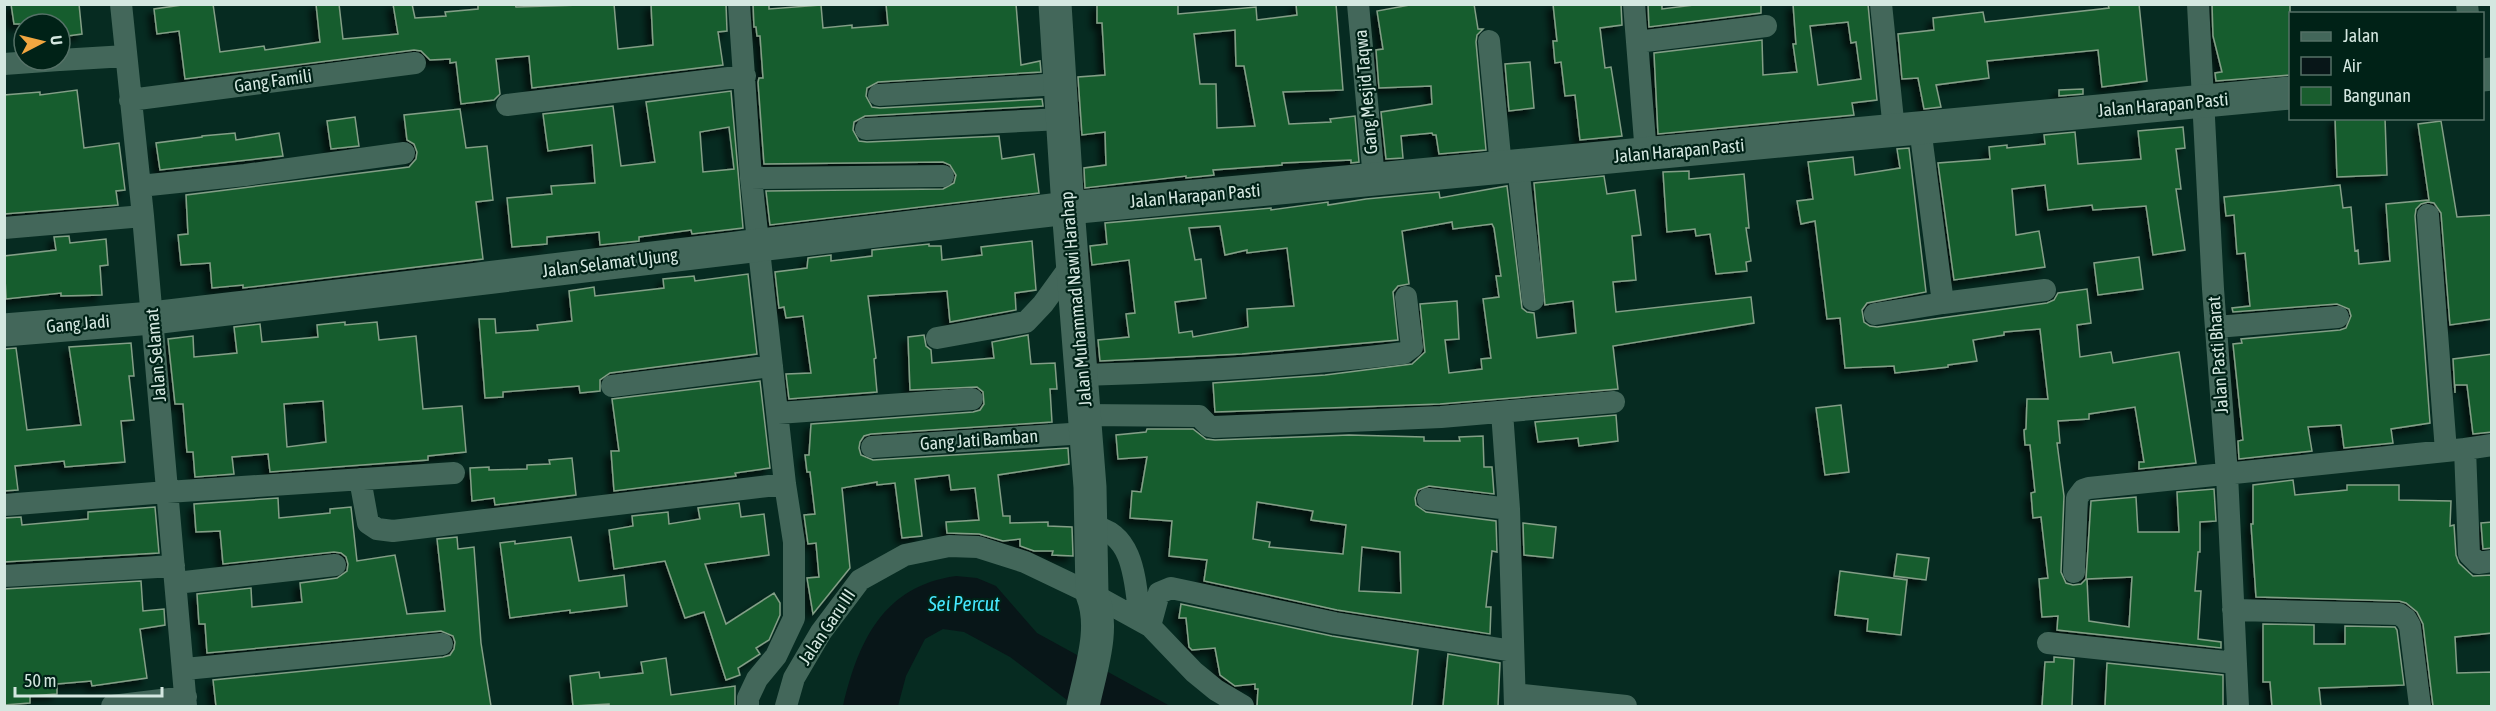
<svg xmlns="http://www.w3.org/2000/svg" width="2496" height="711" viewBox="0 0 2496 711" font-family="'Asap Condensed',sans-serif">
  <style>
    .water { fill: #081618 }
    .building { fill: #195d2e; stroke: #839f87; stroke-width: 1.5; fill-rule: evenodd; filter: url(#shadow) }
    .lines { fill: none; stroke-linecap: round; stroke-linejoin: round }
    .street { stroke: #43675a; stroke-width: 22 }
    .secondary { stroke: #43675a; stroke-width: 33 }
    .labels { text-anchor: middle; stroke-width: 4.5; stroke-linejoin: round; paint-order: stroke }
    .street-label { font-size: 18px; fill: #d4e7e0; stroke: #002217 }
    .water-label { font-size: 20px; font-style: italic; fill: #46e6fd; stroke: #002217 }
  </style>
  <defs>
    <filter id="shadow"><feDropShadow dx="-5.5" dy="5.5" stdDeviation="3" flood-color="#0009"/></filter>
  </defs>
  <rect width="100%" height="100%" fill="#062b21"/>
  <path class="water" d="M956 576 977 578 996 586 1037 633 1170 706H1075L1010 657 964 632 943 629 925 639 906 676 898 706H843C858 642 883 586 956 576Z"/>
  <path class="building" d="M11 4H79L82 34 60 37V24H14Z
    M189 4H213L220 52 264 46 265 50 320 42 316 4H339L343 39 398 34 393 4H412L415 18 446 16 445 12 478 9V4H515L516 7 614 4 618 49 653 45 651 4H726L727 31 718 32 723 65 532 88 529 56 496 59 500 94 494 100 461 104 456 62 450 63V59L430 60 421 51 414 50 185 79 179 31 157 34 154 9Z
    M753 4H769V9L821 5 823 28 852 25V28L888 25 886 4H1016L1021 65 1040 61 1041 72 878 82 867 88 866 96 872 107 880 108 1042 99 1043 106 865 116 854 122 853 130 859 141 867 142 999 136 1002 159 1034 154 1039 193 770 225 766 191 943 189 954 183 956 175 950 165 943 162 764 164 758 82 759 78H763L760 36H757L756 27H754Z
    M1097 4H1178V14L1256 7 1257 20 1297 15 1296 4H1336L1343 90 1283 92 1289 124 1331 122 1330 119 1355 116 1359 162 1351 163V160L1282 163V165L1213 170 1214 175 1186 178V176L1085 188 1084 168 1106 165 1105 132 1082 135 1078 77 1105 75 1102 23H1097ZM1235 30 1236 66H1244L1255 126 1217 128 1216 84H1200L1194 34Z
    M1415 4H1474L1478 29H1483L1477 35 1476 42 1486 150 1439 154 1436 135H1433L1432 133 1401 136 1403 158 1386 159 1381 112 1432 104 1431 86 1379 88 1376 50 1383 49 1377 11Z
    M1553 4H1621L1622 25 1600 28 1605 68 1611 67 1622 136 1580 140 1575 95 1565 96 1561 62 1555 63 1553 41H1557Z
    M1648 4H1662V9L1702 4H1761V13L1649 27Z
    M1793 4H1868L1877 100 1852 103 1854 115 1658 134 1654 53 1762 40 1763 75 1797 72 1793 44H1796ZM1848 22 1851 43 1856 42 1861 79 1818 85 1810 26Z
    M2108 4H2139L2147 81 2102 87 2098 50 1987 61 1989 78 1936 85 1941 107 1924 109 1918 78 1902 79 1898 34 1934 30 1933 18 1983 12 1985 22 2109 8Z
    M2212 4H2290V75L2216 81 2215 73 2222 72 2213 36Z
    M1530 62 1534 108 1509 111 1505 64Z
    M2083 89V94L2059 96V90Z
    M77 90 84 148 119 143 125 190 116 191 118 205 4 214V95L40 92V95Z
    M731 91 743 228 692 234 691 230 639 237V241L600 245 599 232 547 237V244L512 247 507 198 552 194 551 186 595 183 592 145 548 151 543 114 613 106 621 166 655 162 646 102ZM729 127 734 169 703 172 700 132Z
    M460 109 466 148 487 146 493 200 476 202 483 259 243 288V285L212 288 210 263 181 265 178 235 188 234 186 195 409 167 416 159 417 152 414 144 407 140 404 115Z
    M355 117 359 146 331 149 327 121Z
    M2335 118H2385L2387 175 2337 177Z
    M2441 121 2457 217 2492 215V319L2450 325 2441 213 2434 203 2428 202 2421 204 2416 209 2415 216 2430 423 2391 429 2393 443 2344 448 2341 425 2308 427 2312 451 2239 459 2238 441 2243 440 2233 344 2242 343 2241 339 2340 330 2346 328 2351 316 2349 309 2337 304 2233 312 2232 308 2250 306 2245 253 2237 254 2234 215 2226 216 2224 197 2340 185 2343 208 2351 207 2355 251 2358 250 2359 264 2390 261 2386 204 2429 200 2418 124Z
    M2183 127 2185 148 2176 149 2181 189H2176L2185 250 2153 255 2146 206 2093 210 2092 205 2048 210 2045 185 2012 189 2016 235 2039 231 2045 267 1954 280 1938 163 1990 159 1989 147 2007 145V148L2045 144 2044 135 2075 132 2078 164 2141 159 2138 131Z
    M235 133 236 140 279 133 283 156 160 170 156 143 202 137V136Z
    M1909 148 1926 292 1867 303 1862 310 1864 322 1870 326 1877 327 2047 303 2054 300 2058 293 2087 289 2091 323 2077 325 2080 357 2111 352 2113 363 2179 352 2196 463 2139 469V462H2144L2135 407 2089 414V419L2058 421 2060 443H2057L2064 496 2061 572 2066 583 2073 585 2081 584 2086 579 2091 501 2136 497 2138 532H2179L2177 492 2214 489 2216 521 2200 522V552H2198L2195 591H2201L2198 639 2221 642V648L2057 630 2058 616 2042 617 2039 579 2048 578 2041 517 2033 518 2031 493 2035 492 2030 445H2025L2024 430 2026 429 2027 399H2048L2040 329 2004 332V335L1973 340 1977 361 1948 365V367L1895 373 1894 366 1845 368 1840 318 1827 319 1815 221 1801 224 1797 201 1813 199 1808 162 1853 157 1855 175 1900 168 1897 149ZM2132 577 2129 627 2089 621 2087 579Z
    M1689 171V179L1744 174 1749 228H1746L1751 261 1746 262 1747 271 1716 274 1710 234 1696 236 1695 229 1667 232 1663 172Z
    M1604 176 1607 194 1635 190 1641 235 1632 236 1636 280 1613 282 1616 312 1751 297 1754 323 1613 346 1618 389 1440 404 1215 412 1213 383 1325 375 1412 364 1425 352 1420 304 1457 301 1459 339 1445 340 1449 373 1482 369 1481 359 1491 358 1483 299 1499 297 1496 276H1501L1494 228 1492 224 1453 229 1452 222 1402 231 1409 284 1398 286 1393 292 1398 340 1242 354 1100 361 1098 340 1129 337 1126 314 1135 313 1129 260 1092 265 1090 246 1107 244 1105 223 1271 208V210L1328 202V205L1366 199 1439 192 1440 198 1507 186 1522 308 1527 312 1534 313 1537 338 1576 333 1573 301 1545 305 1534 183ZM1220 226 1225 255 1247 250V253L1287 248 1294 306 1247 309 1248 327 1193 337 1192 331 1179 333 1175 302 1206 298 1201 259 1195 260 1189 228Z
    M69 236 70 243 106 239 108 265 100 266 102 295 61 296V293L6 299 4 256 56 250 54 237Z
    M1032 241 1036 290 1015 293 1016 310 950 322 947 291 868 296 876 358 874 359 877 392 789 399 786 374 811 373 803 316 786 318 784 307 779 308 775 272 807 268 808 258 831 255V261L872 256V250L929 244V246H941L942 260 982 255 981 247Z
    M2139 257 2143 289 2098 295 2094 263Z
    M748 274 757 354 610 373 600 380V391L580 393 579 386 503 392V397L485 398 479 319H495L496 333 538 330 537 325 572 321 569 291 594 287 595 296 664 288 663 279 694 276 695 281Z
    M345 322V325L377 322 379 340 416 336 423 409 462 406 466 452 428 456V460L270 472 268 454 232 457 234 474 195 477 193 452H187L183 404H175L168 339 193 336 194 357 237 353 234 327 260 324 262 342 318 337 317 325ZM323 401 326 442 287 447 284 404Z
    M924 335 926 346 931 350 932 363 994 358 992 342 1028 335 1031 364 1055 363 1057 389H1050L1052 422 871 434 864 436 860 442 859 448 861 455 873 460 1068 448 1069 464 998 475 1003 516H1010V523L1048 522V526L1072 527 1073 556 1052 555 1053 551H1034L1020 546V539L1003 541 979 534 947 533 946 522 979 520 975 488 951 490 949 475 915 479 922 536 902 538 895 483 877 485V482L842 488 850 568 813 614 807 578 819 577 816 543 808 544 804 515 815 514 810 472H807L805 455H809L811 424 973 412 980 410 984 404 983 392 977 387 910 390 908 337Z
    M131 343 134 376H129L134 420 121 421 125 462 65 467 64 461 15 466 18 490 4 491V349L16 348 27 430 81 425 69 347Z
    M2492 354V432L2473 434 2467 385H2455V393L2453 359Z
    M760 381 770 468 735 473 736 476 614 491 611 451H619L612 399Z
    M1841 405 1849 472 1825 475 1816 408Z
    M1616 415 1618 441 1579 446 1578 438 1538 442 1535 422Z
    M1147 429H1193L1206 439 1215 440 1349 435 1424 437V441H1460L1459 437 1483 436 1484 467H1492L1494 494 1429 486 1418 490 1415 498 1416 505 1426 512 1496 521 1497 552 1492 551 1486 607H1491L1490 634 1337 610 1204 581 1207 560 1169 556 1172 521 1130 518 1132 491 1141 492 1147 457 1118 459 1116 435 1146 432ZM1257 502 1313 511 1311 520 1346 525 1343 554 1269 547 1270 542 1253 539ZM1362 547 1400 552 1401 593 1359 591Z
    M572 458 576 495 495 505 494 498 472 501 470 468 489 467V470L527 469V465L550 464 549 460Z
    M2293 480 2295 495 2347 490V485H2399V500L2451 501 2450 526 2454 525 2456 555 2459 563 2473 576 2492 575V633L2455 637 2457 673 2492 672V706H2433L2423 624 2417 612 2406 603 2399 601 2256 597 2251 524H2253V485Z
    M278 498 279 518 330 513V509L351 507 357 561 395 555 407 614 445 611 437 539 457 537 458 549 474 547 481 643 491 706H216L213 680 443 657 450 655 454 649 455 642 453 636 441 631 207 653 205 624H199L197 594 251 588 252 607 302 602 300 583 337 578 347 571 348 564 346 557 341 553 334 552 223 564 220 531 196 532 194 504Z
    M739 503 741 517 764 514 769 555 705 564 726 624 774 593 780 603V615L769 640 756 648 760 654 738 668 740 675 726 680 704 612 685 618 665 561 614 569 609 530 633 526 632 516 668 512 669 524 700 519 698 508Z
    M155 507 159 553 4 562V518L21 517 22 525 88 519V512Z
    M2492 522V548L2483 549 2481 523Z
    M1523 523 1556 527 1553 558 1524 555Z
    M571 537 579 581 624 575 627 606 570 613V610L510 618 500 543 515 541V544Z
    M1897 554 1929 558 1926 580 1894 576Z
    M1840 571 1907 580 1901 635 1867 631 1868 619 1835 615Z
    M141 581 143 611 164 609 165 625 140 629 147 678 92 686 91 681 57 684V694L30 696V703L4 705V589Z
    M1181 604 1332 636 1418 650 1412 706H1257L1258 689H1255V684L1235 686 1220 675 1215 648 1192 650 1189 647 1186 618H1179Z
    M2263 624 2314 625V644H2345V626L2395 627 2397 630 2404 685 2319 688 2321 706H2272L2270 682H2263Z
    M1448 654 1500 663 1498 706H1443Z
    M2054 657 2074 659 2072 706H2042L2045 662H2054Z
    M666 658 671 695 735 686V706H609V704L573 706 570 676 599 672 600 678 643 673 641 662Z
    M2107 663 2223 675V706H2105Z"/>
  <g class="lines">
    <path class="street" d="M121 4 143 216 186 706
      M739 4 751 178 785 484 794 542V618L776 656 757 679 748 698V706
      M1358 4 1374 179
      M1634 4 1646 154
      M1881 4 1894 130
      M2198 4 2213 289 2227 474 2238 706
      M2467 4 2468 14
      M1489 41 1501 167
      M1637 42 1766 26
      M60 60 126 56
      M4 64 59 60
      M879 95 1060 84
      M130 100 415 63
      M507 105 745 76
      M1920 128 1943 303 2045 290
      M866 129 1062 119
      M1518 166 1533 300
      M751 178 943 176
      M140 186 245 175 404 153
      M2428 215 2446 451
      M4 228 143 216
      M1875 314 1943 303
      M2216 327 2338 317
      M937 338 1026 322 1043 304 1072 264
      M1082 375C1189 372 1297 366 1404 353L1412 347 1406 297
      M612 386 772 366
      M1502 412 1509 509 1515 706
      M778 413 972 399
      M1085 415 1199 416 1209 426 1214 427 1441 417 1614 402
      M872 447 1086 433
      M2465 449 2492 445
      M360 479 368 523 377 529 393 531 785 484
      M1428 499 1509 509
      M4 505 167 492 454 473
      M1092 526C1136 533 1135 585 1140 620
      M2074 572 2077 498 2083 490 2089 488 2465 449 2469 554 2478 563 2492 561
      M4 576 174 566
      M176 583 335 565
      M2233 610 2399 614 2406 619 2410 626 2420 706
      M1150 626 1159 593 1171 588 1335 623 1513 651
      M2048 643 2236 663
      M185 669 442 644
      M1515 694 1626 706
      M112 706 186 697
      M786 706 794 678 821 632 860 580 905 555 949 546 978 547 1025 562 1092 594 1150 626 1194 672 1216 690 1243 706"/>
    <path class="secondary" d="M1055 4 1068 208 1090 487 1092 594C1106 629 1090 671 1083 706
      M2482 75 2492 74
      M4 330 152 318 1068 208 2290 93"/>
  </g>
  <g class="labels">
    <g class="street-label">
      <text transform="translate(273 81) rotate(-8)" y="6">Gang Famili</text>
      <text transform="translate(1366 92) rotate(-95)" y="6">Gang Mesjid Taqwa</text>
      <text transform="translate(2163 105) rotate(-5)" y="6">Jalan Harapan Pasti</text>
      <text transform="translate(1679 151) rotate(-5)" y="6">Jalan Harapan Pasti</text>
      <text transform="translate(1195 196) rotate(-5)" y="6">Jalan Harapan Pasti</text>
      <text transform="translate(610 263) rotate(-7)" y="6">Jalan Selamat Ujung</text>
      <text transform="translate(1076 299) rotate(-95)" y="6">Jalan Muhammad Nawi Harahap</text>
      <text transform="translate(78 324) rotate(-5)" y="6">Gang Jadi</text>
      <text transform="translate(156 355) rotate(-95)" y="6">Jalan Selamat</text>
      <text transform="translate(2218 355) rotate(-94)" y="6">Jalan Pasti Bharat</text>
      <text transform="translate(979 440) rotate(-4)" y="6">Gang Jati Bamban</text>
      <text transform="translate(827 627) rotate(-56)" y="6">Jalan Garu III</text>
    </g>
    <g class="water-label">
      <text x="964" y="611">Sei Percut</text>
    </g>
  </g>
  <rect width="2496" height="711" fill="none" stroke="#d4e7e0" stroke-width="12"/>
  <rect x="2289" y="12" width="195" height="108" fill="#002217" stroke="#557167" stroke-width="1.5"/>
  <rect x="2301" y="32" width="30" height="9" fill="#43675a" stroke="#557167" stroke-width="1.5"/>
  <text x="2343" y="42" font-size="18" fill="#d4e7e0">Jalan</text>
  <rect x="2301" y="57" width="30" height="18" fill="#081618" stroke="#557167" stroke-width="1.5"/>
  <text x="2343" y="72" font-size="18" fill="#d4e7e0">Air</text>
  <rect x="2301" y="87" width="30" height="18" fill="#195d2e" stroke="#557167" stroke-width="1.5"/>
  <text x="2343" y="102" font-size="18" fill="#d4e7e0">Bangunan</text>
  <g transform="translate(42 42) rotate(83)"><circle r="28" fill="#002217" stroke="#557167" stroke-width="1.5"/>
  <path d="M0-4.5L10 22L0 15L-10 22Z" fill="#f1a640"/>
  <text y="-9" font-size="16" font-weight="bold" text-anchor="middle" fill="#d4e7e0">U</text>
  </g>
  <path d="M15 687v9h147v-9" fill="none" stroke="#d4e7e0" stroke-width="3"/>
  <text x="24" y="687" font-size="18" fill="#d4e7e0" stroke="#002217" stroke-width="4.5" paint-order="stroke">50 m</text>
</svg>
